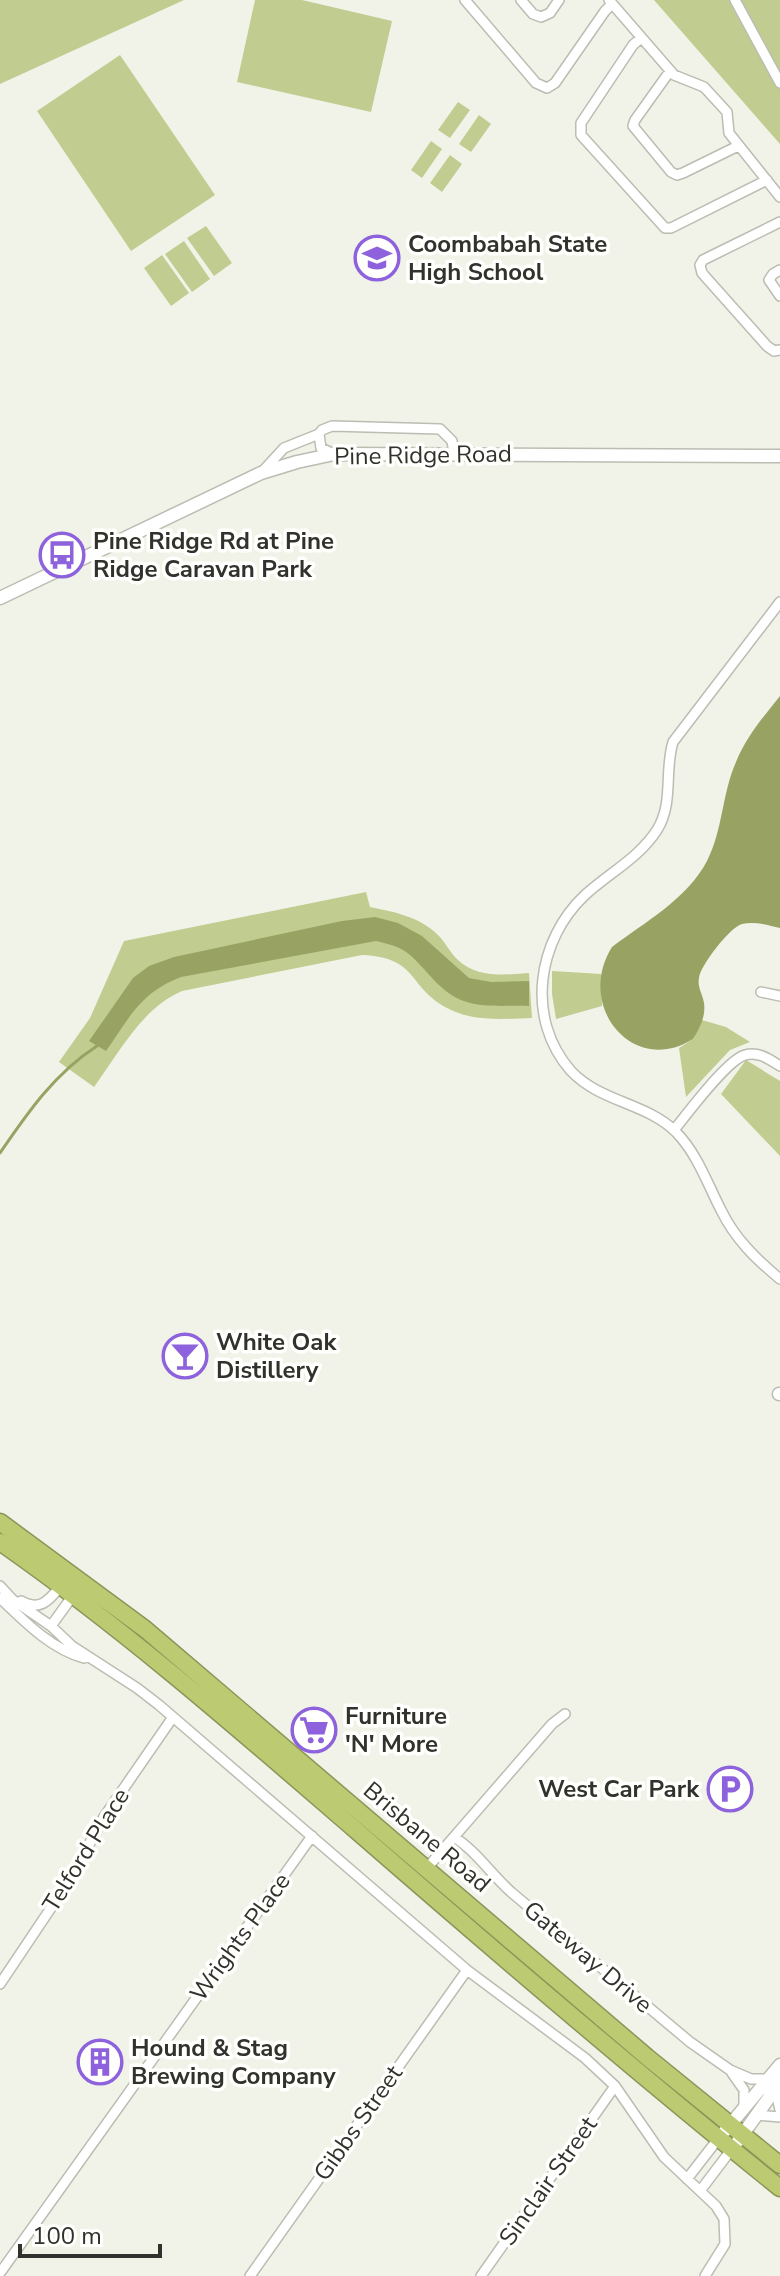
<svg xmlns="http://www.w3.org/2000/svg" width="780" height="2276" viewBox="0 0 780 2276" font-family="'Nunito Sans',sans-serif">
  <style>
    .green { fill: #c1cc90 }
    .water { fill: #98a363 }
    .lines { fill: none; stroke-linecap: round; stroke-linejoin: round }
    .stream { stroke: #98a363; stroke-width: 3 }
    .street-casing { stroke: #bbbdb2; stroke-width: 12 }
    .secondary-casing { stroke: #bbbdb2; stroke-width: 15 }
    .highway-casing { stroke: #8b955a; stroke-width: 19 }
    .street { stroke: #fff; stroke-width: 9 }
    .secondary { stroke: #fff; stroke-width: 12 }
    .highway { stroke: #bccb71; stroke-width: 16 }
    .labels { text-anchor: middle; stroke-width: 7; stroke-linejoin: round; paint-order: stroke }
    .poi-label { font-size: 24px; font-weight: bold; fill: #31322e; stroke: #fffffd; text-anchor: start }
    .street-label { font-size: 24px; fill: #31322e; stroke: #fffffd }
  </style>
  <rect width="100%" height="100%" fill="#f1f3e8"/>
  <path class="green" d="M0 0H184L0 84Z
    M255 0H302L392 21 371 112 237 82Z
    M654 0H780V144Z
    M120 55 215 195 131 251 37 111Z
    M458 102 470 110 450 138 438 130Z
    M479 115 491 124 471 152 459 144Z
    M431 141 442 149 422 178 411 170Z
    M450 155 462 164 442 192 430 183Z
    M206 226 232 263 214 276 187 238Z
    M184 241 210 279 192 292 165 254Z
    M162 255 189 293 171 306 144 268Z
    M366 892 370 907C395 912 420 917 438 935 446 943 450 953 458 960 477 978 505 975 529 973L532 1018C503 1019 473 1022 447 1008 406 986 420 958 362 955L182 991C142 1008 119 1053 94 1087L59 1062 90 1018 124 941Z
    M552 971 601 974 602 1006 556 1019 552 994Z
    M702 1020 726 1027 750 1042 730 1050 686 1097 679 1048 693 1039Z
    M746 1060 780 1081V1156L721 1094Z"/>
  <path class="water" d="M780 696V928C768 925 754 921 742 924 730 927 700 966 699 978 697 987 703 995 704 1003 706 1016 700 1028 693 1039 633 1077 575 1006 612 947 645 922 687 899 707 861 723 830 722 793 736 762 746 737 764 716 780 696Z
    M375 917 398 923 422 936 469 978 491 982 529 981V1006C510 1005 485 1008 467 1002 442 995 428 971 410 955 400 946 388 944 376 941L181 977C140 993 130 1017 106 1051L89 1041 133 978 149 966 174 957 342 921Z"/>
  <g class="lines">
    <path class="stream" d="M0 1153C28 1112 55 1073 97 1046"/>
    <g class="street-casing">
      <path id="street" d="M465 0 536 83 547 88 555 83 605 11 612 4
        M521 0 533 14 541 17 550 13 559 0
        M609 0 674 75 704 87 727 112 729 133 780 197
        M735 0 780 83
        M641 38 633 45 581 123V135L665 228H671L767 180
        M670 71 635 120 633 126 671 172 677 175 683 173 738 146
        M780 222 703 260 700 265 702 273 767 346 774 351 780 350
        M780 270 773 274 769 280 780 296
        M319 434 321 448 334 454
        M261 473 284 448 319 434 322 430 332 426 440 429 452 441 454 453
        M780 602 673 742C664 771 674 803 657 830 639 858 609 873 585 895 537 940 525 1019 571 1071 600 1102 647 1103 676 1132 698 1155 707 1183 721 1210 735 1239 756 1259 780 1279
        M761 992 780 996
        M674 1130C688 1113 727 1060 745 1055 758 1051 769 1059 780 1066
        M0 1586 13 1600 51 1626 72 1646 137 1688 159 1705 467 1970 585 2058 615 2086 664 2157 716 2206 724 2219 725 2244 705 2276
        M0 1598C24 1621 51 1649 84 1658
        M21 1601C40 1612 49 1600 61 1586
        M51 1626 74 1594
        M454 1837C476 1851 491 1874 511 1892L690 2042 730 2070 751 2079H767
        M427 1868 552 1724 565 1714
        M0 1984 69 1881 104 1817 173 1717
        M732 2073 744 2090V2106
        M775 2088 780 2110
        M757 2115 780 2117
        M687 2179 718 2139
        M700 2191 731 2150
        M0 2273 312 1836
        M250 2276 467 1970
        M481 2276 615 2086"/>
    </g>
    <g class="secondary-casing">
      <path id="secondary" d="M0 598 261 473 297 462 334 454 780 456
        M779 1394H780
        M725 2131 780 2065
        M738 2141 768 2099 780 2078"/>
    </g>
    <g class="highway-casing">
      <path id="highway" d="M0 1522 145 1629 647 2057 780 2165
        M0 1542C126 1630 242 1732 358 1832 497 1953 637 2073 780 2188"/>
    </g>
    <use href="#street" class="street"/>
    <use href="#secondary" class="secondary"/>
    <use href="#highway" class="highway"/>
  </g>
  <defs>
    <g id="school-ring" transform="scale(2.3)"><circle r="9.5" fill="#fffffd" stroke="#8d62dc" stroke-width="1.5"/><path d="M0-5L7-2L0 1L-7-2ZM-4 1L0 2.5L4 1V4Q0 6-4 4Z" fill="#8d62dc"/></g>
    <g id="bus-ring" transform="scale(2.3)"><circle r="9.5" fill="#fffffd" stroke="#8d62dc" stroke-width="1.5"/><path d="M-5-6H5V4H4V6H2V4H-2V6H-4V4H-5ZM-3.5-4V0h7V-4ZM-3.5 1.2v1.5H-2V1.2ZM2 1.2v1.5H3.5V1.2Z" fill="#8d62dc"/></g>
    <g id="bar-ring" transform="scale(2.3)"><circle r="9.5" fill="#fffffd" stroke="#8d62dc" stroke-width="1.5"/><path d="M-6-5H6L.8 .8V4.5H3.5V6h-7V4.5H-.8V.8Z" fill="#8d62dc"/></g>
    <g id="supermarket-ring" transform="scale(2.3)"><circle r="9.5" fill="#fffffd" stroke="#8d62dc" stroke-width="1.5"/><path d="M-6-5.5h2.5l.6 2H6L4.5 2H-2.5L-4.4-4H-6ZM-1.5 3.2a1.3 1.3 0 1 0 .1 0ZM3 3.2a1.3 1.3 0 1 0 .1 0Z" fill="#8d62dc"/></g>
    <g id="parking-ring" transform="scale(2.3)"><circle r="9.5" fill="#fffffd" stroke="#8d62dc" stroke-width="1.5"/><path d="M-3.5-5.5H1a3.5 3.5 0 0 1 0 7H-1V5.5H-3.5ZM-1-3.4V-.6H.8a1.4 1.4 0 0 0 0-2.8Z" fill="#8d62dc"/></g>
    <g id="building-ring" transform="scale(2.3)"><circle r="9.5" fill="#fffffd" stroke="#8d62dc" stroke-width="1.5"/><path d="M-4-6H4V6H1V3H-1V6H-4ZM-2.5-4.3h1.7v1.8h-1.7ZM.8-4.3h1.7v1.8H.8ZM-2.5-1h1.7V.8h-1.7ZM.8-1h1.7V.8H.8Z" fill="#8d62dc"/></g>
  </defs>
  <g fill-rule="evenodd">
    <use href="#school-ring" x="377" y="258"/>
    <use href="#bus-ring" x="62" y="555"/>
    <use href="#bar-ring" x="185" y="1356"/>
    <use href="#supermarket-ring" x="314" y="1730"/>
    <use href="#parking-ring" x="730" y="1789"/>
    <use href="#building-ring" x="100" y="2062"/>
  </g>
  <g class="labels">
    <g class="poi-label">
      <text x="408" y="252">Coombabah State<tspan x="408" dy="28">High School</tspan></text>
      <text x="93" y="549">Pine Ridge Rd at Pine<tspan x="93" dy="28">Ridge Caravan Park</tspan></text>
      <text x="216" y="1350">White Oak<tspan x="216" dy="28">Distillery</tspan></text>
      <text x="345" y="1724">Furniture<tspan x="345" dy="28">'N' More</tspan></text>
      <text x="699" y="1797" text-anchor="end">West Car Park</text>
      <text x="131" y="2056">Hound &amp; Stag<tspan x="131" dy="28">Brewing Company</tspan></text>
    </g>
    <g class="street-label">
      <text transform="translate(423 455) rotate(-1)" y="8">Pine Ridge Road</text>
      <text transform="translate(427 1837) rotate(40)" y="8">Brisbane Road</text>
      <text transform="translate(86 1850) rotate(-58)" y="8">Telford Place</text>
      <text transform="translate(240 1937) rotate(-54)" y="8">Wrights Place</text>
      <text transform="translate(588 1957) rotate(40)" y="8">Gateway Drive</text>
      <text transform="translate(358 2123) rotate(-55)" y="8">Gibbs Street</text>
      <text transform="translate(548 2181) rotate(-55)" y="8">Sinclair Street</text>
    </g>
  </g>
  <path d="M20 2244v12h140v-12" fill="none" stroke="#31322e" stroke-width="4"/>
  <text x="32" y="2244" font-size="24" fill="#31322e" stroke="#fffffd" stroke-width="6" paint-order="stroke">100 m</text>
</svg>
